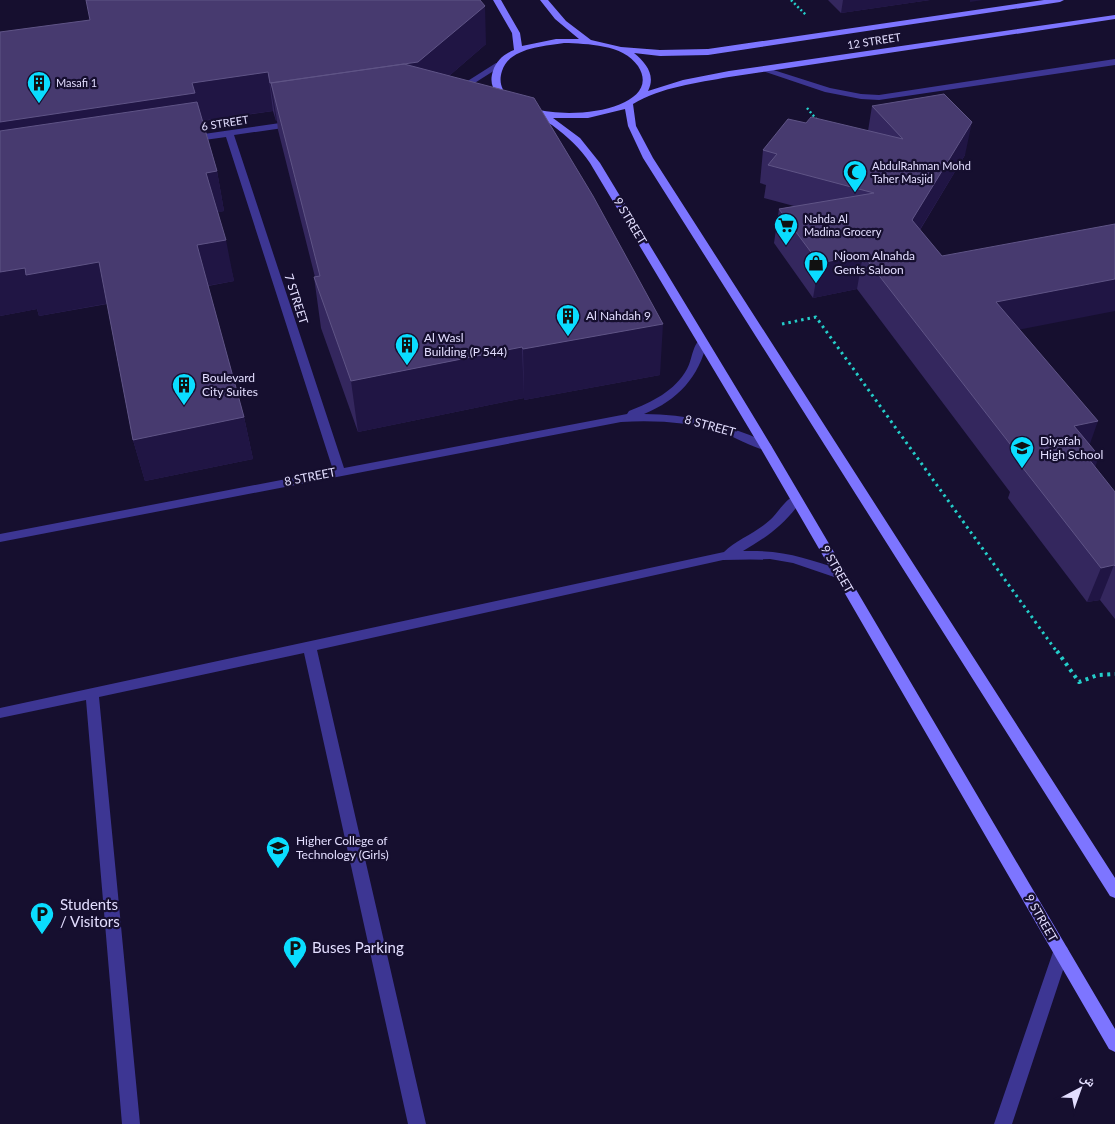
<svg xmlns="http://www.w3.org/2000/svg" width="1115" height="1124" viewBox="0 0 1115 1124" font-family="Lato,'Noto Naskh Arabic',sans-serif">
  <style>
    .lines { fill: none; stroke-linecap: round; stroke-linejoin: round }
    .path-far2 { stroke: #24cdc9; stroke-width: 2.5; stroke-dasharray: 2 2.5; stroke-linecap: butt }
    .path-far1 { stroke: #24cdc9; stroke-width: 3; stroke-dasharray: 2.5 4; stroke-linecap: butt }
    .path { stroke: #24cdc9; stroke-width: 4; stroke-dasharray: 3 4.5; stroke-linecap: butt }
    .lane { fill: #3d3693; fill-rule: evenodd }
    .street { fill: #3d3693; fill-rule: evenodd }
    .secondary { fill: #7d75ff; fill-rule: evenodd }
    .wall { fill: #34275e }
    .shaded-wall { fill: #201544 }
    .building { fill: #473a6f; stroke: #5f5486 }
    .labels { text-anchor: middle; stroke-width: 4.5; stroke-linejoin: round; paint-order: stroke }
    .far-street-label { font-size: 11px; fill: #e3deff; stroke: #160f2f }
    .far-poi-label { font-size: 11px; fill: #e3deff; stroke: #160f2f; text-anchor: start }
    .street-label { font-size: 12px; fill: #e3deff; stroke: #160f2f }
    .poi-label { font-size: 12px; fill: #e3deff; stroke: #160f2f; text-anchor: start }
    .near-poi-label { font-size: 15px; fill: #e3deff; stroke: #160f2f; text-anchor: start }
  </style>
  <rect width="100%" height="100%" fill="#160f2f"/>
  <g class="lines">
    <path class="path-far2" d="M791 0 806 15
      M807 108 817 120"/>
    <path class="path-far1" d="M782 324 816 317 1057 652"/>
    <path class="path" d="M1057 651 1079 682 1098 675 1115 674"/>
    <path class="lane" d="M1115 59V65L879 100 861 99 825 92 757 69 764 67 830 88 861 94 879 95Z
      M796 495 802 499C788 522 766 538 743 551 784 550 806 558 844 571L846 574 844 577 840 579 793 563 770 559 723 560 317 650 426 1124H408L304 653 99 697 140 1124H122L86 700 0 718V708L724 552C736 540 756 533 770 520 778 513 786 498 796 495Z
      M1061 945 1067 947 1069 952 1012 1124H994L1053 952 1055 947Z"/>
    <path class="street" d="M496 63 503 65 462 91 455 89Z
      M294 121 298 124 297 126 234 135 344 468 627 414 629 411C652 402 675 391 687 369 692 361 693 341 702 339L707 342C699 377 678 400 644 414 689 414 730 425 770 444L772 447 770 450C760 452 735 437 724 433 690 422 656 420 621 422L0 542V534L333 470 226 137 190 142 185 139 190 136Z"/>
    <path class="secondary" d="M493 0H501L520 33 522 46 556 39H579L555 19 540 0H548L566 21 591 40 621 47 660 50 708 49 1044 0H1064L1060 2 708 55 660 56 634 53C646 63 656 75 648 91L683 80 729 71 1115 15V19L729 77C697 83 661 87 633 104L636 126 653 158 1115 878V898L1110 896 643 158 628 126 625 109 588 118H553L580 138 600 163 772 447 1115 1029V1052L1109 1049 760 447 590 163C580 148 567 136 552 125 533 112 482 103 493 71 496 61 504 54 514 50L512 33ZM564 43C587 44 623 44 638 66 675 123 482 132 502 71 509 48 544 46 564 43Z"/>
  </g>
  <path class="wall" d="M828 0H930L841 13Z
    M0 32 486 44 449 76 660 375 524 400V398L358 432 321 328 314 277H315L278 130 277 121H276L273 111 203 121 217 171 224 211 218 212 234 281 208 286 244 417 253 459 145 481 133 440 107 304 39 316 37 309 0 316Z
    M872 106 965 155 920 230 942 256 1020 330 1090 445 1095 468 1115 492V619L1100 600 1087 602 1008 498 1010 492 857 289 813 298 774 243 779 209 794 206 764 198 766 185 760 183 763 150 806 123 868 131Z"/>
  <path class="shaded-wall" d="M843 0H930L841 13Z
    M970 0H983L970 2Z
    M485 6 486 44 421 100 271 83Z
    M268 72 273 111 200 121 0 163V122L192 83Z
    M270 83H271L277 121H276Z
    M972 122 965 155 905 254 912 220Z
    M217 171 224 211 214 213 206 173Z
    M226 240 234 281 206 286 197 245Z
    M863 255 857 289 813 298 819 263Z
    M99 262 110 303 39 316 37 309 0 316V272L25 268Z
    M1115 279V311L987 336 996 302Z
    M663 324 660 375 524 400 523 349Z
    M522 347 524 398 358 432 351 381Z
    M244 417 253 459 145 481 133 440Z
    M1098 421 1086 455 1074 426Z
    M1099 456 1087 491 1088 458Z
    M1114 565 1100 600 1087 602 1101 568Z"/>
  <path class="building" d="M86 0H480L485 6 418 62 270 83 268 72 192 83 195 93 0 122V32L90 20Z
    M404 64 534 98 593 196 663 324 523 349 522 347 351 381 314 277 320 276 271 83Z
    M944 94 972 122 912 220 942 256 1115 224V279L996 302 1098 421 1074 426 1099 456 1088 458 1115 492V566L1114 565 1101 568 1019 463 1024 462 863 255 819 263 779 209 874 193 768 165 777 154 763 150 788 119 806 123 811 117 903 139 872 106Z
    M197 102 217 171 206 173 226 240 197 245 244 417 133 440 99 262 26 275 25 268 0 272V131Z"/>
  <defs>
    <g id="building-pin" transform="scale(1.25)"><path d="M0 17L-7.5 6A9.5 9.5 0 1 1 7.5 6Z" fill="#0addff" stroke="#160f2f"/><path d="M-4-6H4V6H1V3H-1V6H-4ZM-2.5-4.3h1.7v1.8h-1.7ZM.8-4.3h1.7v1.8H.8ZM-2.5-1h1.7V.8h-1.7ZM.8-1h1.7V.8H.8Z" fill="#111"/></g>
    <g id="mosque-pin" transform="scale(1.25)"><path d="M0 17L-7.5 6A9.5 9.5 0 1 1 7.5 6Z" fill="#0addff" stroke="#160f2f"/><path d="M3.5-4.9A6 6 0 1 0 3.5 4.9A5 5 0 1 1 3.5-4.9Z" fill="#111"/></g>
    <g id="supermarket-pin" transform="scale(1.25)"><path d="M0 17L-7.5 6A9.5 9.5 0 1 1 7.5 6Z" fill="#0addff" stroke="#160f2f"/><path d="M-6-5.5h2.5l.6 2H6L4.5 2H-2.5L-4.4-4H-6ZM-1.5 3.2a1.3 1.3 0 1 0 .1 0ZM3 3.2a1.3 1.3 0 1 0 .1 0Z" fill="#111"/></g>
    <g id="shop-pin" transform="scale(1.25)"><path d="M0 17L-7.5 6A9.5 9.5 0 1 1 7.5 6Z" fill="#0addff" stroke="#160f2f"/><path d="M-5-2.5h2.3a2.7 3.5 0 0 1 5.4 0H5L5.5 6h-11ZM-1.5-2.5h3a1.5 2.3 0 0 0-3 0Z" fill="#111"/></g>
    <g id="school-pin" transform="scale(1.25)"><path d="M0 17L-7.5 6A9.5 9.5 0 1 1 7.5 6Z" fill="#0addff" stroke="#160f2f"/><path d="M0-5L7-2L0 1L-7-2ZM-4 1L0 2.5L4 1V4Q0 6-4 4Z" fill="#111"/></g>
    <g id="university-pin" transform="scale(1.25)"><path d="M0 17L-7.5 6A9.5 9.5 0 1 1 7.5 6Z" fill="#0addff" stroke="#160f2f"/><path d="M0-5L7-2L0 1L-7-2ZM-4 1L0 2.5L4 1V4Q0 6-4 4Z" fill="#111"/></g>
    <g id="parking-pin" transform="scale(1.25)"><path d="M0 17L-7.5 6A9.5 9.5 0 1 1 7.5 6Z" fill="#0addff" stroke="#160f2f"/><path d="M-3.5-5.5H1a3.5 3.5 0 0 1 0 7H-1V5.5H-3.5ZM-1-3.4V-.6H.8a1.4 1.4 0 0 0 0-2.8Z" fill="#111"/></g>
  </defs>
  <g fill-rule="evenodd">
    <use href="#building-pin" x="39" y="83"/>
    <use href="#mosque-pin" x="855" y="172"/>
    <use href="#supermarket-pin" x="786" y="225"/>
    <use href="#shop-pin" x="816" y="263"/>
    <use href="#building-pin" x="568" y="316"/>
    <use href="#building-pin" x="407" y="345"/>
    <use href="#building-pin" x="184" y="385"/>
    <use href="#school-pin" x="1022" y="448"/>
    <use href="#university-pin" x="278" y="848"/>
    <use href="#parking-pin" x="42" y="914"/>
    <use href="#parking-pin" x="295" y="948"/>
  </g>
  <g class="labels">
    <g class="far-street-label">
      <text transform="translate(874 41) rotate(-9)" y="4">12 STREET</text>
      <text transform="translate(225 123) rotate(-9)" y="4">6 STREET</text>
    </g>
    <g class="far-poi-label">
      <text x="56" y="87">Masafi 1</text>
      <text x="872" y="170">AbdulRahman Mohd<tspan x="872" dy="13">Taher Masjid</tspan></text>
      <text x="804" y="223">Nahda Al<tspan x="804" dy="13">Madina Grocery</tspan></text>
    </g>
    <g class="street-label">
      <text transform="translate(630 221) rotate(59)" y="4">9 STREET</text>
      <text transform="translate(296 299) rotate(72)" y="4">7 STREET</text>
      <text transform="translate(710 426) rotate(15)" y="4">8 STREET</text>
      <text transform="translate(310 477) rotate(-11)" y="4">8 STREET</text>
      <text transform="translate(837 569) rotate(60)" y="4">9 STREET</text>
      <text transform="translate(1041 918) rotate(60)" y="4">9 STREET</text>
    </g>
    <g class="poi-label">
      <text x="834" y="260">Njoom Alnahda<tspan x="834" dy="14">Gents Saloon</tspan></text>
      <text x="586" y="320">Al Nahdah 9</text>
      <text x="424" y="342">Al Wasl<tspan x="424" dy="14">Building (P 544)</tspan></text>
      <text x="202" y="382">Boulevard<tspan x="202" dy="14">City Suites</tspan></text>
      <text x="1040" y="445">Diyafah<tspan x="1040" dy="14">High School</tspan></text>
      <text x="296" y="845">Higher College of<tspan x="296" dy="14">Technology (Girls)</tspan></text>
    </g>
    <g class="near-poi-label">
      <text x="60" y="910">Students<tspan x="60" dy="17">/ Visitors</tspan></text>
      <text x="312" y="953">Buses Parking</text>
    </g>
  </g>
  <g transform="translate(1080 1089) rotate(41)" stroke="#160f2f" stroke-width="4" paint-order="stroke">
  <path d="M0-4L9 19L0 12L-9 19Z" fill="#e3deff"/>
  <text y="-8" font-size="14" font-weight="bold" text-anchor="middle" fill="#e3deff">ش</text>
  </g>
</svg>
